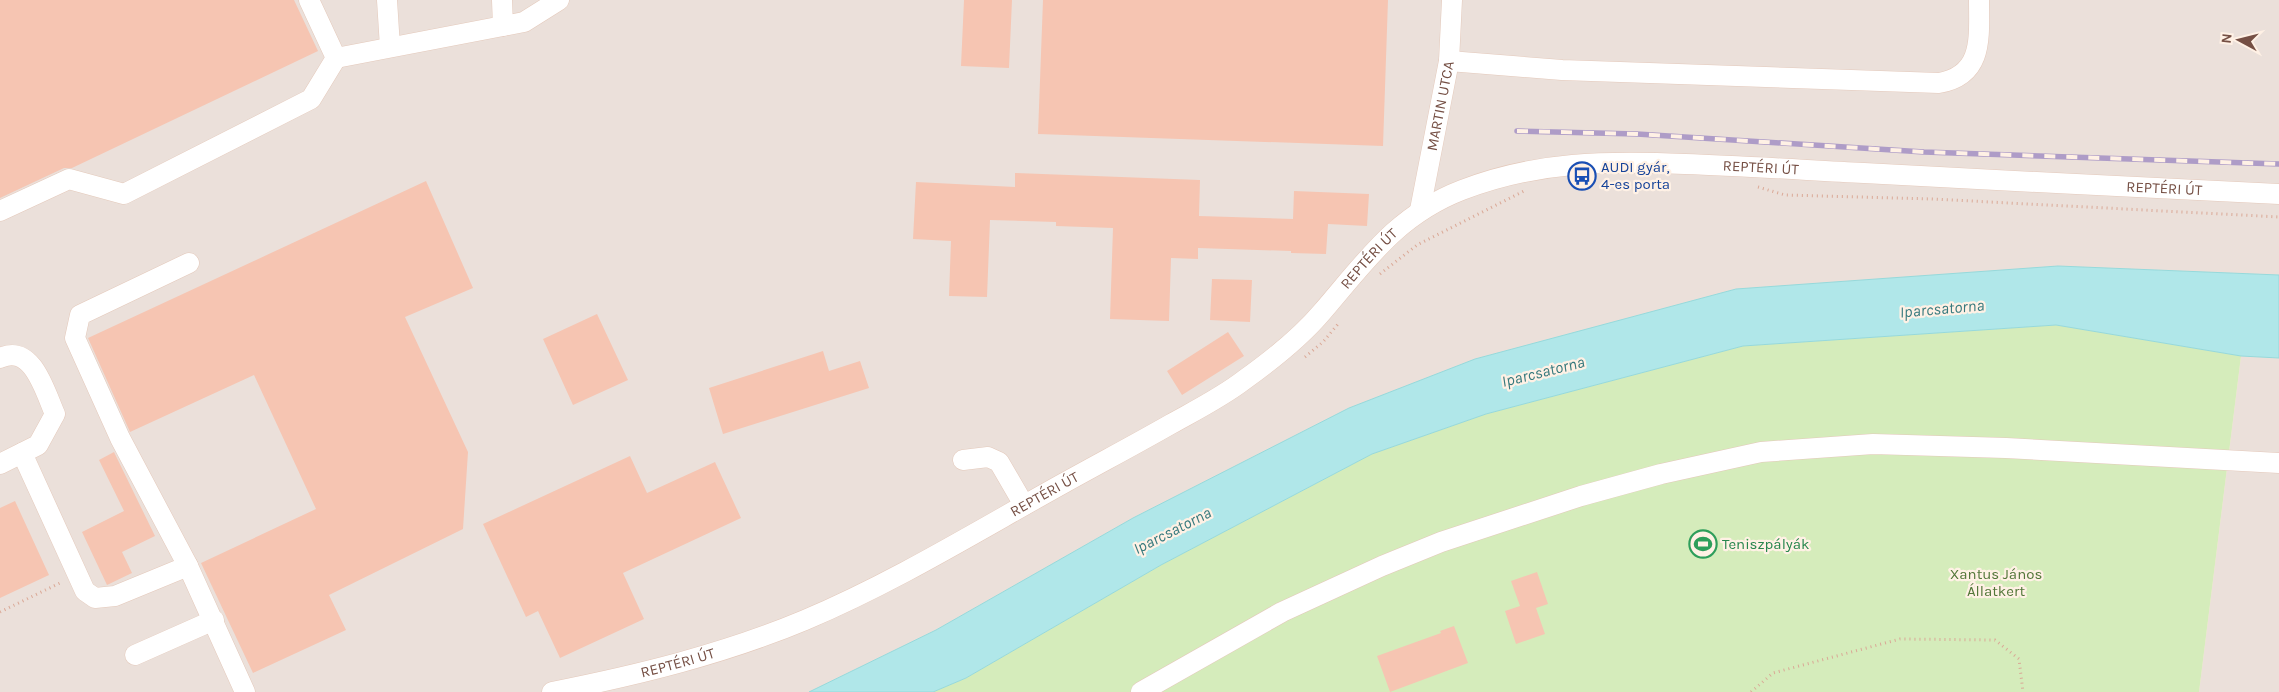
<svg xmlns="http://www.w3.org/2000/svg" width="2279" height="692" viewBox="0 0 2279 692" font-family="Karla,sans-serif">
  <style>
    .industrial { fill: #ebe0da }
    .green { fill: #d5ecbb }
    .water { fill: #b0e7e9; stroke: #96d9db }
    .building { fill: #f6c5b2 }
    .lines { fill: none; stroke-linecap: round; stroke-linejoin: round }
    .minor-casing { stroke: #e4c9bb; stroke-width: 21 }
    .path { stroke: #daa896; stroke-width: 3; stroke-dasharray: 1 4; stroke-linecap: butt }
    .minor { stroke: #fff; stroke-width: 20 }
    .rail-casing { stroke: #ae9cc7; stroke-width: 5.5 }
    .rail { stroke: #fff1e5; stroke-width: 4; stroke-dasharray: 11; stroke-linecap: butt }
    .labels { text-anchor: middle; stroke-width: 4.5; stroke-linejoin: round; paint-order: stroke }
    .street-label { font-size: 15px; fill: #754f44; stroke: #fff1e5 }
    .transit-label { font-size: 15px; fill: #164399; stroke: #fff1e5; text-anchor: start }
    .leisure-label { font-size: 15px; fill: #27864d; stroke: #fff1e5; text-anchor: start }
    .park-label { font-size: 15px; fill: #527638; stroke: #fff1e5 }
    .water-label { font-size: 16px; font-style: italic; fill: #36797d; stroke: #fff1e5 }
  </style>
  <rect width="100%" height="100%" fill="#feeddc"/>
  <path class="industrial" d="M0 0H2279V275L2058 266 1736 289 1475 359 1349 408 1133 518 936 630 809 692H0Z
    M2241 356 2279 358V692H2199Z"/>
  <path class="green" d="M2056 325 2241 356 2199 692H933L966 678 1161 565 1372 454 1486 414 1743 346Z"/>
  <path class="water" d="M2058 266 2279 275V358L2241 356 2056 325 1743 346 1486 414 1372 454 1161 565 966 678 933 692H809L936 630 1133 518 1349 408 1475 359 1736 289Z"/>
  <path class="building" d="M0 0H294L318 51 72 168H64L0 198Z
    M964 0H1012L1009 68 961 66Z
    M1043 0H1388L1383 146 1038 134Z
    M1015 173 1200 180 1199 216 1293 219 1294 191 1369 194 1367 226 1328 224 1326 254 1291 253V251L1198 248V259L1171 258 1169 321 1110 319 1113 228 1056 226V222L990 220 987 297 949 296 951 241 913 239 916 182 1015 187Z
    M426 181 473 288 405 317 468 452 463 529 329 595 346 630 253 673 201 563 316 509 254 375 130 432 88 338Z
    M1212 279 1252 280 1250 322 1210 320Z
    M597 314 628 380 573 405 543 339Z
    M1228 332 1244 356 1182 395 1167 371Z
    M823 351 829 371 860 361 869 388 723 434 709 388Z
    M114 452 155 536 122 552 132 573 107 585 82 532 124 511 99 460Z
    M630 456 647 493 715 462 741 518 623 573 644 619 560 658 538 611 526 617 483 524Z
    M15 501 49 575 0 598V508Z
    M1537 572 1548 604 1536 608 1545 634 1516 644 1505 611 1520 606 1511 581Z
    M1454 626 1468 663 1390 692 1377 656 1441 633 1440 631Z"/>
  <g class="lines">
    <g class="minor-casing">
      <g id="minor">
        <path d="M387 0 390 47"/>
        <path d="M502 0 503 26"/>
        <path d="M336 58 524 22 559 0"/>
        <path d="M1449 61 1562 70 1939 83C1984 75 1979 37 1979 0"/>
        <path id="s1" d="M1420 210 1449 61 1452 0"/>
        <path d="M0 211 69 179 124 194 311 99 336 58 309 0"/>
        <path d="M189 263 80 315 75 338 120 438 188 566 245 692"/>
        <path d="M0 358C33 343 45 392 55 414L38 445 0 464"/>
        <path d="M22 453 85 591 95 598 115 596 188 566"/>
        <path d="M963 460 988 457 999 462 1024 505"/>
        <path d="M135 655 214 620"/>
        <path id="s2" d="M552 692C638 675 724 654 805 620 895 582 979 530 1064 483 1100 463 1136 444 1171 424 1196 410 1222 397 1244 380 1272 360 1300 338 1322 312 1366 261 1397 215 1462 190 1537 161 1607 161 1685 164 1745 166 1805 170 1864 173 2002 181 2141 187 2279 194"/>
        <path d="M1141 692 1282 612 1382 566 1441 542 1581 496 1661 474 1761 452 1873 444 2006 448 2279 463"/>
      </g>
    </g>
    <path class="path" d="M1758 187 1785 195 1932 199 2279 217
      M1380 274 1417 245 1524 191
      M1305 357 1323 342 1338 324
      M0 612 62 582
      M1751 692 1773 673 1900 639 1995 640 2019 659 2023 692"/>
    <use href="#minor" class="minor"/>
    <g class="rail-casing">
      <path id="rail" d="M1517 131 1637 134 1924 152 2279 164"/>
    </g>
    <use href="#rail" class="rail"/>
  </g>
  <defs>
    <g id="bus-ring" transform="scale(1.4375)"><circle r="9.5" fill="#fff1e5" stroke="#1a4fb4" stroke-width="1.5"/><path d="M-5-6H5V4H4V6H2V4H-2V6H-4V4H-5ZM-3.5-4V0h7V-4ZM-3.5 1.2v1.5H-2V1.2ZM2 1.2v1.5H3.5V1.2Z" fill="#1a4fb4"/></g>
    <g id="stadium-ring" transform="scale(1.4375)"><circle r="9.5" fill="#fff1e5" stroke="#2e9e5b" stroke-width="1.5"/><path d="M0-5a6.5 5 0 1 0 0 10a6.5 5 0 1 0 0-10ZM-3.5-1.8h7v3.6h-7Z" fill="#2e9e5b"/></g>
  </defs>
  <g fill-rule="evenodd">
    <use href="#bus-ring" x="1582" y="176"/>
    <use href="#stadium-ring" x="1703" y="544"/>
  </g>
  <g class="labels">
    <g class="street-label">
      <text dy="5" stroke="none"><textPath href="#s1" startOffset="106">MARTIN UTCA</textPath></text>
      <text dy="5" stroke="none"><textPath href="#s2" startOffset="1358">REPTÉRI ÚT</textPath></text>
      <text dy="5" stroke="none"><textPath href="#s2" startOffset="1762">REPTÉRI ÚT</textPath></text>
      <text dy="5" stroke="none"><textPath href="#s2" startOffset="939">REPTÉRI ÚT</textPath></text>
      <text dy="5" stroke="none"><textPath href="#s2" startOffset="534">REPTÉRI ÚT</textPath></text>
      <text dy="5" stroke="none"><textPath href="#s2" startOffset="129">REPTÉRI ÚT</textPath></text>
    </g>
    <g class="transit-label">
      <text x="1601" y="172">AUDI gyár,<tspan x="1601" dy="17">4-es porta</tspan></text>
    </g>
    <g class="leisure-label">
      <text x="1722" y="549">Teniszpályák</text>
    </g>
    <g class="park-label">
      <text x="1996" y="579">Xantus János<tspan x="1996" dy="17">Állatkert</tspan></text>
    </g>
    <g class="water-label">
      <text transform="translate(1942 308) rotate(-5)" y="6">Iparcsatorna</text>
      <text transform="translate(1543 371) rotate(-14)" y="6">Iparcsatorna</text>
      <text transform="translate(1172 530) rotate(-27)" y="6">Iparcsatorna</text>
    </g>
  </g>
  <g transform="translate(2239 40) rotate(277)" stroke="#fff1e5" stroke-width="4" paint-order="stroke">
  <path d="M0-4L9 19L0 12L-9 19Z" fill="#754f44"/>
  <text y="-8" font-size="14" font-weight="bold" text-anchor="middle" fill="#754f44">N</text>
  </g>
</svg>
